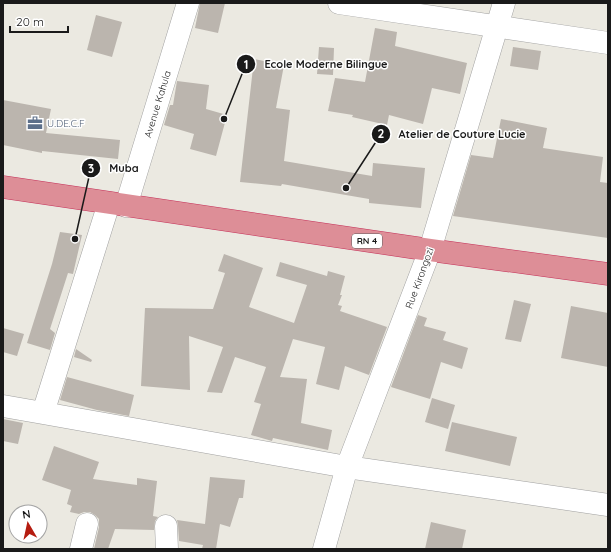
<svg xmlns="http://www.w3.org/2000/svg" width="611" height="552" viewBox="0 0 611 552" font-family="Quicksand,sans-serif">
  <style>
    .building { fill: #bbb5ae }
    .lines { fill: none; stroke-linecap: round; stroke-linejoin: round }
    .minor-casing { stroke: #a1a1a1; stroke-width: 23 }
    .highway-casing { stroke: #c5325a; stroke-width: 23 }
    .minor { stroke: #fff; stroke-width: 22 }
    .highway { stroke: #dd8e97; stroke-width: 22 }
    .labels { text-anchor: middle; stroke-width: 3; stroke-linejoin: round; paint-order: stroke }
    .shield { fill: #fff; stroke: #5f5f5f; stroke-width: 1 }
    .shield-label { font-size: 9px; font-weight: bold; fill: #1a1a1a }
    .street-label { font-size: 10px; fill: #1a1a1a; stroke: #fff }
    .service-label { font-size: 10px; fill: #4e5e75; stroke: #fff; text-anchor: start }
    .leader { fill: none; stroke: #1a1a1a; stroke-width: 1.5 }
    .callout-dot { fill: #1a1a1a; stroke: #fff; stroke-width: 1.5 }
    .mark-label { font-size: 12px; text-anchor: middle; font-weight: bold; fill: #fff }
    .callout-label { font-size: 11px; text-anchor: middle; font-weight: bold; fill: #1a1a1a; stroke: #fff; stroke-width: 3; stroke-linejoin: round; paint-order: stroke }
  </style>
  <rect width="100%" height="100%" fill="#ebe9e1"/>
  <path class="building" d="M200 3H225L218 33 195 28Z
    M96 15 122 22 112 57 87 50Z
    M375 28 397 32 395 46 467 63 460 94 432 88 423 124 389 115 387 125 352 117 353 115 328 111 335 78 365 82Z
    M319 47 334 48 333 75 317 74Z
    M513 47 541 51 538 70 510 66Z
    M254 59 284 65 276 108 290 110 284 161 372 176 373 163 425 168 421 208 369 203V199L282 184 281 186 240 182Z
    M177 81 209 85 206 109 227 115 216 156 190 149 194 134 164 125 170 105H173Z
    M3 100 51 109 46 133 120 140 118 159 42 151V153L3 145Z
    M501 119 547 128 543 148 603 157 600 182 608 183V238L453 216 471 155 493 158Z
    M60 232 82 235 73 274 68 273 50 329 55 333 50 350 27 343 52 264Z
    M224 254 263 268 249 307 294 323 307 285 276 276 280 262 327 276 328 271 345 276 340 295H342L338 305 342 306 340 311 387 327 369 375 345 366 339 390 316 384 325 347 293 339 280 377 307 379 301 423 332 430 328 450 273 438 272 441 251 435 261 404 254 402 266 367 235 357 222 393 207 392 223 347 189 336 190 390 141 386 145 308 213 309 225 273 218 271Z
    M514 300 531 304 521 342 505 339Z
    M571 306 608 313V367L561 358Z
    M418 315 427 318 424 326 446 332 443 340 468 348 462 369 441 362 430 399 391 387Z
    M3 328 24 334 17 356 3 352Z
    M76 349 92 360 91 362 74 357Z
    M67 377 134 395 129 416 97 410 60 400Z
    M432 398 455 405 448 429 425 422Z
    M3 419 23 423 18 444 3 441Z
    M452 422 517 437 510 466 445 451Z
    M54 446 99 462 93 479 137 485V478L157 481 153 516 158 517 155 521 154 530 115 529 108 549H94L99 527V519L95 515 90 512H84L79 514 70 512 72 506 67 504 71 490 42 480Z
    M210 477 245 480 243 498H239L230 527 220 524 216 549H202L203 545 179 541 178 525 177 520 205 524Z
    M431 522 466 530 462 549H425Z"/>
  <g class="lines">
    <g class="minor-casing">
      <path id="minor" d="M339 3 608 43
        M109 203 43 413 347 467 608 505
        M126 206 188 3
        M3 406 43 413
        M166 526 167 549
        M81 549 87 524
        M324 549 347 467 430 250 504 3"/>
    </g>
    <g class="highway-casing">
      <path id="highway" d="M3 187 430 250 608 274"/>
    </g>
    <use href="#minor" class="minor"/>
    <use href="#highway" class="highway"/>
  </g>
  <defs>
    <g id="office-bare" transform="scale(1.2)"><path d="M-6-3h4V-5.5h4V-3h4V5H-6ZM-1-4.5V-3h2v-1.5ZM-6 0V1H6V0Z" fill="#5c6f8a" stroke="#fff" stroke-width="2.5" paint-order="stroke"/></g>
  </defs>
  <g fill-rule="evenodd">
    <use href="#office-bare" x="35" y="123"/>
  </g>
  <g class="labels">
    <rect class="shield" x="352" y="234" width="30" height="14" rx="3"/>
    <g class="shield-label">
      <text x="367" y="244">RN 4</text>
    </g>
    <g class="street-label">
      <text transform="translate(157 104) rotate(-73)" y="4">Avenue Kahula</text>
      <text transform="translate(419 278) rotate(-70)" y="4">Rue Kirongozi</text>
    </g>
    <g class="service-label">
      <text x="47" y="127">U.DE.C.F</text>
    </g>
  </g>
  <path class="leader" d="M224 119L246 64M346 188L381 134M75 239L91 168"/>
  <g class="callout-dot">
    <circle cx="224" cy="119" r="4"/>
    <circle cx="346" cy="188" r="4"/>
    <circle cx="75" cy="239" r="4"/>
    <circle cx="246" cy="64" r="10"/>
    <circle cx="381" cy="134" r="10"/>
    <circle cx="91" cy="168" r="10"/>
  </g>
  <g class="mark-label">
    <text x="246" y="69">1</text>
    <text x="381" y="138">2</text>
    <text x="91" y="173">3</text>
  </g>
  <g class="callout-label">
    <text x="326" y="68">Ecole Moderne Bilingue</text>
    <text x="462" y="138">Atelier de Couture Lucie</text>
    <text x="124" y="172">Muba</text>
  </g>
  <rect width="611" height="552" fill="none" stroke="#1a1a1a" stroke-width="8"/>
  <g transform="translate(28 524) rotate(351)"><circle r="19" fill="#ffffff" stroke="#a3a3a3"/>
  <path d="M0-3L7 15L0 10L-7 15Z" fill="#b51c10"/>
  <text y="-6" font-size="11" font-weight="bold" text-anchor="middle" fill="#1a1a1a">N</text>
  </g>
  <path d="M10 26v6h58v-6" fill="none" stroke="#1a1a1a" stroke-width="2"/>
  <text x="16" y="26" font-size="12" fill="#1a1a1a" stroke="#ffffff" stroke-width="3" paint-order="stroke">20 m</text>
</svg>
